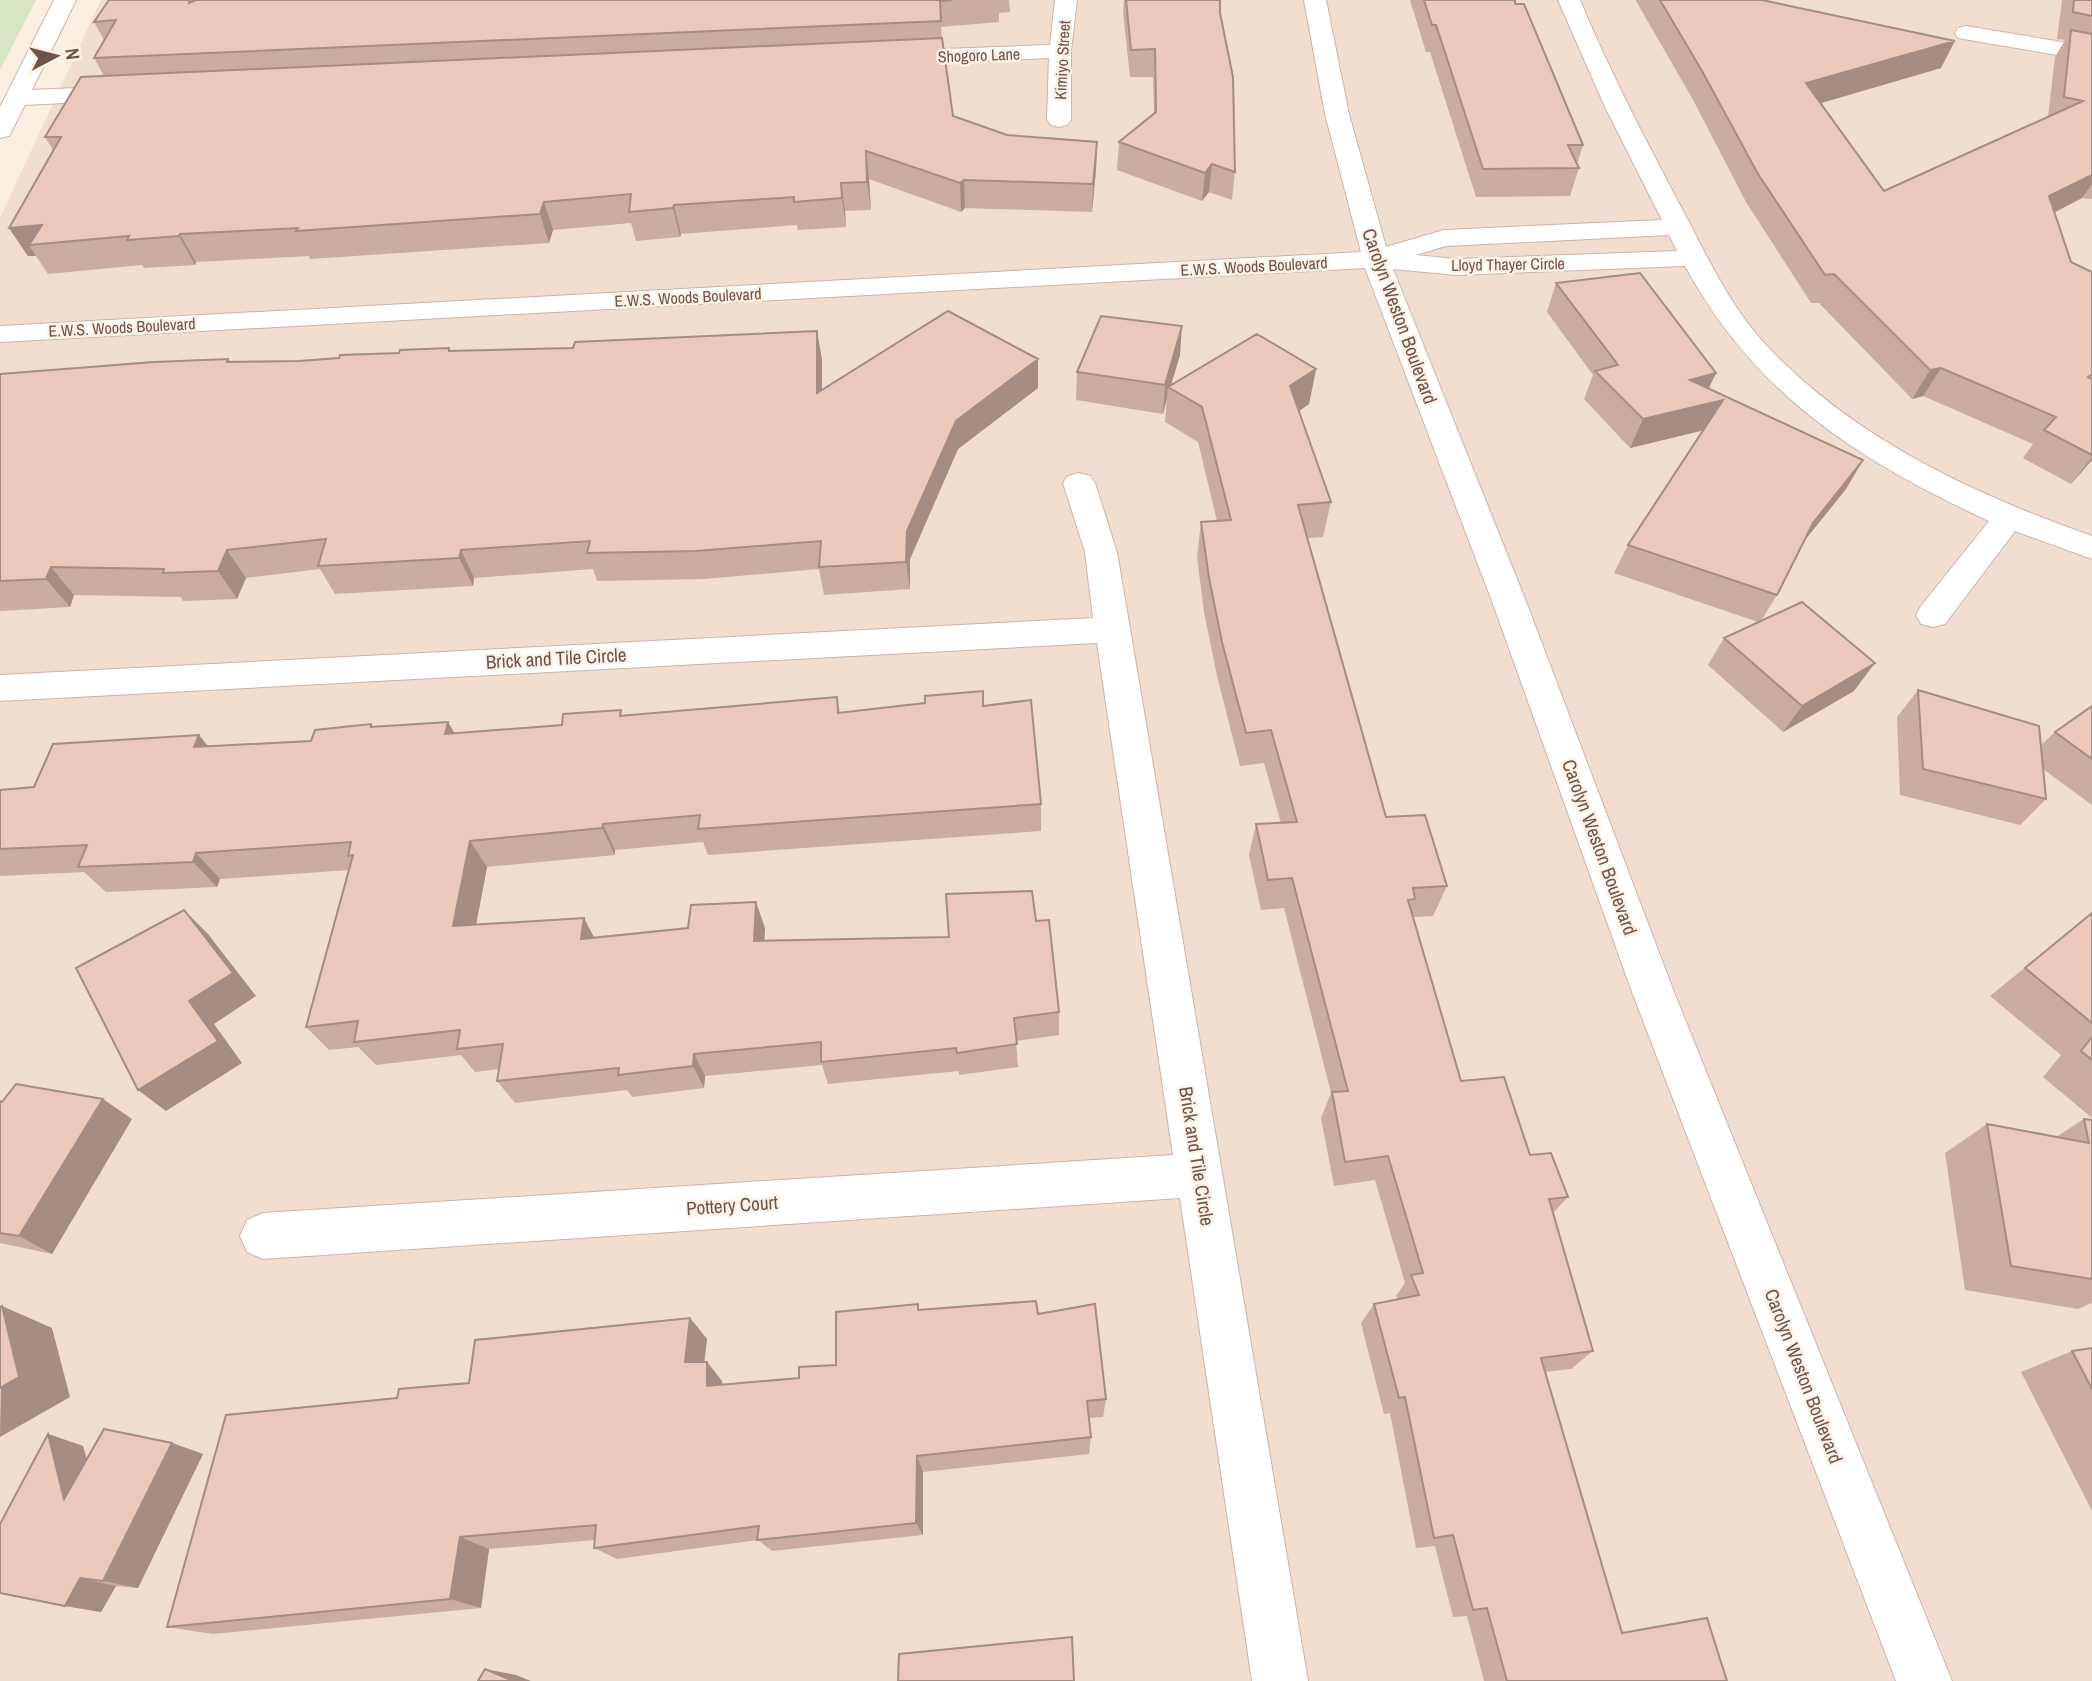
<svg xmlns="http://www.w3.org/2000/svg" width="2092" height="1681" viewBox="0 0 2092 1681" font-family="'Archivo Narrow',sans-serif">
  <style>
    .residential { fill: #f1ded1 }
    .green { fill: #d6e6c2 }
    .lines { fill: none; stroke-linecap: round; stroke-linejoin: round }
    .minor-casing { stroke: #c9b4aa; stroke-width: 2 }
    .minor { fill: #fff; fill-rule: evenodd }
    .wall { fill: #ccaca2 }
    .shaded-wall { fill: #a68c84 }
    .building { fill: #edc8bc; stroke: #a68c84; stroke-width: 2 }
    .labels { text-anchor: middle; stroke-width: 5; stroke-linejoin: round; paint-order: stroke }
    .far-street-label { font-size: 16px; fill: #6f534b; stroke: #fdf2e8 }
    .street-label { font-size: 19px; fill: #6f534b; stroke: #fdf2e8 }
  </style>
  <rect width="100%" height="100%" fill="#faede2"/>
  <path class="residential" d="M101 0H2092V1681H0V218Z"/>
  <path class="green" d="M0 0H36L0 70Z"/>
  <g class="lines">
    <g class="minor-casing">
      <path id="minor" d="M54 0H76L32 90 122 86 130 88 134 93 130 98 122 100 25 105 9 136 0 138V107Z
        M1055 0H1077L1071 51V120L1067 125 1059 127 1051 125 1047 120 1049 58 892 65 884 63 881 58 884 53 892 51 1050 45Z
        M1304 0H1326L1349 114 1386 247 1444 230 1662 220 1605 107 1558 0H1580C1612 77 1651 150 1690 224 1711 265 1733 309 1765 344 1853 438 1973 494 2092 536V559L2015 531 1945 624 1933 627 1921 624 1916 615 1921 606 1989 521C1859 461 1755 395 1685 266L1456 275 1393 269 1527 604 1674 992 1952 1681H1896L1632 992 1493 604 1365 268 0 342V326L1361 252 1325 114ZM1669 235 1677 251 1456 259 1416 255 1446 246Z
        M1966 26 2092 47V61L1958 38 1955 33 1958 28Z
        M1079 473 1090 476 1095 483 1117 552 1308 1681H1252L1180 1198 263 1259 247 1252 240 1236 247 1220 263 1213 1173 1155 1097 643 0 701V675L1093 618 1085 552 1063 483 1068 476Z"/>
    </g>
    <use href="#minor" class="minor"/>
  </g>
  <path class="wall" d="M109 0H1009L1010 12 999 13V22L941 27 942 40 953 116 1007 135 1097 142 1096 170 1092 212 965 208 961 212 869 179 871 210 845 211 846 227 798 230 797 225 681 234 680 237 636 241 631 223 553 230 549 243 310 259 309 256 196 262 195 265 144 268 142 265 48 274 36 256H28L9 228 53 150 45 137 104 76 94 58 104 40 94 22Z
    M1124 0H1220V13L1235 172 1232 200 1209 192 1202 201 1117 170 1119 142 1154 114 1153 77H1130L1123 13Z
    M1410 0H1515V4L1583 145 1577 164 1579 168 1570 196 1476 197 1430 52H1426Z
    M1636 0H1762L1941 68 1820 103 1884 191 2048 117 2055 57 2065 40 2057 39 2062 0H2092V199L2082 198 2054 213 2071 262 2092 272V460L2071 484 2023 458 2033 444 1923 396 1912 399 1819 303H1811L1746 202 1692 98 1636 1Z
    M1556 283 1716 373 1709 388 1863 460 1846 489 1805 540 1777 595 1761 621 1854 691 1783 732 1708 665 1724 638 1758 622 1614 573 1628 545 1703 430 1630 448 1584 399 1593 375 1547 312Z
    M817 331 822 360V390L1038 359V388L958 449 910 559V589L824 595 819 569 704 579 597 581 593 569 474 578 473 586 335 594 320 569 246 578 237 599 183 601 181 597 74 595 70 607 0 611V374L228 359 230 361H299L449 348 451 351 573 348Z
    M1180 355 1171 385 1316 369 1309 404 1299 411 1331 502 1323 537 1307 538 1386 817 1447 886 1433 916 1413 917 1461 1081 1568 1197 1553 1213 1593 1351 1571 1369 1545 1372 1622 1633 1727 1681H1484L1467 1616 1453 1617 1435 1546 1416 1548 1390 1413 1384 1414 1361 1323 1374 1304 1398 1299 1396 1296 1405 1283 1375 1180 1334 1186 1321 1118 1331 1093 1284 908 1261 910 1249 855 1256 824 1281 823 1264 763 1240 766 1217 676 1204 612 1197 557 1201 522 1217 521 1198 442 1165 422 1167 398 1163 414 1076 400 1077 372Z
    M1918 690 2041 745 2055 732 2092 706V805L2043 769 2046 799 2020 825 1900 795 1897 717Z
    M837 697 840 712 983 706 1041 804V831L708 855 703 842 615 850V855L487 867 476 925 584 918 594 938 765 928 764 941 949 937 1036 921 1059 1012V1035L1016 1041 1018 1067 959 1075V1071L828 1084 822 1065 705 1076 704 1088 632 1097 627 1090 515 1103 497 1081 499 1069 475 1072 461 1055 376 1065 358 1047 329 1050 306 1027 349 870 220 879 217 887 106 892 84 872 0 876V790L34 787 208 747 311 741 373 727 448 722 454 733 562 725 623 715Z
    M2092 913V1118L2043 1077 2061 1055 1990 996Z
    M0 1101 132 1119 52 1254 0 1243Z
    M2084 1119 2092 1120V1303L2078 1309 1965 1290 1945 1153 1987 1124 2056 1137Z
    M919 1310 1038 1314 1106 1399 1103 1417 1089 1418 1091 1437 1089 1454 923 1472V1535L772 1551 758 1540 617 1559 594 1548 595 1540 489 1549 481 1608 213 1634 167 1627 397 1398 469 1383 690 1318 707 1339 704 1362H707L722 1381 723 1385 799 1378 836 1365Z
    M2092 1348V1511L2021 1372 2072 1351Z
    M48 1434 83 1446 87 1459 172 1443 203 1454 138 1588 116 1586 101 1612 65 1606Z"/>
  <path class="shaded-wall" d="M1955 41 1941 68 1794 111 1806 83Z
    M1097 142 1096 170 1092 212 1093 184Z
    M866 151 869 179 871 210 867 182Z
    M1212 164 1209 192 1202 201 1205 173Z
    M2092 175V184L2082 198 2031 224 2049 196Z
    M964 180 965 208 961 212 960 183Z
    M841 183 845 211 846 227 842 198Z
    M544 202 553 230 549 243 540 214Z
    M674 205 681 234 680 237 673 208Z
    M42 225 29 245 36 256H28L9 228Z
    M180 234 196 262 195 265 179 236Z
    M1182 326 1180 355 1170 388 1168 387 1167 398 1163 414 1165 385Z
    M817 331 822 360V422L817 393Z
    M1038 359V388L958 449 910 559V589L906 562 907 531 956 421Z
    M1941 368 1923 396 1912 399 1930 370Z
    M1316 369 1309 404 1284 422 1290 386Z
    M1716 373 1702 402 1690 380Z
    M1723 400 1709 429 1630 448 1643 419Z
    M2092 457V460L2071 484Z
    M1863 460 1846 489 1796 551 1813 523Z
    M227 550 246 578 237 599 218 571Z
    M461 550 474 578 473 586 459 558Z
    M51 567 74 595 70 607 46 579Z
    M1875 663 1854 691 1783 732 1802 706Z
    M448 722 464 750 445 734Z
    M199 735 222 763 194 747Z
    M603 824 615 850V855L602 828Z
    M470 841 487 867 471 951 453 926Z
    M196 853 220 879 217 887 193 862Z
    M756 902 765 928 763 965 754 941Z
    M184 910 208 934 256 996 214 1024 242 1063 166 1111 138 1090 189 1001Z
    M584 918 597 943 581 939Z
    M694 1054 705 1076 704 1088 693 1066Z
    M103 1099 132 1119 52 1254 19 1236Z
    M2 1306 52 1328 70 1397 0 1437Z
    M690 1318 707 1339 702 1382 685 1362Z
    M707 1362 722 1381 723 1405 707 1386Z
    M48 1434 83 1446 100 1509 64 1499Z
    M172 1443 203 1454 138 1588 103 1581Z
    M917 1456 923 1472V1535L916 1523Z
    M460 1537 489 1549 481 1608 450 1599Z
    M80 1578 116 1586 101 1612 65 1606Z
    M485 1669 516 1675 531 1681H513Z"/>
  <path class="building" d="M109 0H190L189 3 196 0H952L940 1 941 21 94 58 116 20 94 22Z
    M1126 0H1220V13L1233 77 1235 172 1212 164 1205 173 1119 142 1156 112 1155 49 1131 50Z
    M1424 0H1515V4H1524L1583 145H1568L1579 168 1483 169 1436 25H1432Z
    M1660 0H1762L1955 41 1806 83 1884 191 2083 101 2064 97 2071 30 2092 34V175L2049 196 2071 262 2092 272V374L2088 377 2092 379V455L2044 430 2056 417 1941 368 1930 370 1834 274 1825 275 1758 174 1702 71Z
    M2074 0H2092V16L2073 12Z
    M942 38 953 116 1007 135 1097 142 1093 184 964 180 960 183 866 151 867 182 841 183 842 198 794 202V197L674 205 673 208 629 212 631 194 544 202 540 214 296 231 298 228 180 234 179 236 127 240 129 236 29 245 42 225 9 228 61 137H45L81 77Z
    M1640 273 1716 373 1690 380 1863 460 1813 523 1777 595 1628 545 1723 400 1643 419 1595 371 1618 365 1556 283Z
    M948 311 1038 359 956 421 907 531 906 562 819 567 821 541 696 551 587 553 590 541 461 550 459 558 318 566 326 539 227 550 218 571 163 573 164 569 51 567 46 579 0 581V374L154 362 228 359 227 362 299 361 339 358 340 355 399 353 400 350 449 348V351L573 348 575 342 817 331V393Z
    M1101 316 1182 326 1165 385 1077 372Z
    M1257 334 1316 369 1290 386 1331 502 1298 505 1386 817 1425 815 1447 886 1413 888 1415 899 1408 900 1461 1081 1504 1077 1530 1155 1551 1153 1568 1197 1549 1199 1593 1351 1541 1358 1622 1633 1707 1618 1727 1681H1507L1487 1608 1473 1610 1453 1535 1434 1538 1405 1397 1399 1398 1374 1304 1419 1295 1411 1275 1423 1273 1388 1156 1345 1162 1332 1092 1348 1091 1292 878 1268 880 1256 824 1297 822 1271 730 1246 733 1222 642 1209 578 1201 522 1231 520 1202 407 1168 387Z
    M1802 602 1875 663 1802 706 1724 638Z
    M1918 690 2039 726 2046 799 1923 769Z
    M983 691V706L1031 700 1041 804 698 829 700 815 603 824 602 828 470 841 453 926 584 918 581 939 688 928 691 905 756 902 754 941 949 937 946 894 1032 891 1036 921 1049 920 1059 1012 1014 1018 1017 1044 957 1053 956 1048 821 1062V1042L694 1054 693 1066 618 1075 619 1068 497 1081 503 1044 457 1049 460 1030 354 1042 358 1021 306 1027 353 855 348 856 351 842 196 853 193 862 78 867 87 845 0 849V790L34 787 53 744 199 735 194 747 311 741 315 730 371 724V727L448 722 445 734 562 725 563 714 621 710 620 716 837 697 838 713 925 703V696Z
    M2092 706V759L2055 732Z
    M184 910 233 973 189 1001 218 1041 138 1090 76 968Z
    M2092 913V1023L2025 968Z
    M2092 1037V1060L2081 1051Z
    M16 1084 103 1099 19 1236 0 1233V1101L2 1102Z
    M2084 1119 2092 1120V1279L2011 1266 1987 1124 2089 1143Z
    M1036 1301 1038 1314 1095 1304 1106 1399 1087 1401 1091 1437 917 1456 916 1523 757 1540 759 1526 594 1548 596 1525 460 1537 450 1599 167 1627 226 1415 397 1398 399 1389 469 1383 475 1340 690 1318 685 1362H707V1386L799 1378V1367L836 1365V1312L918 1304V1310Z
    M2 1306 19 1377 0 1388V1307Z
    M2092 1348V1389L2072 1351Z
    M104 1429 172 1443 103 1581 80 1578 65 1606 0 1593V1524L48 1434 64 1499Z
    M1072 1637 1074 1681H898L899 1654Z
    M485 1669 513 1681H478Z"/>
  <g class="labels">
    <g class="far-street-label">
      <text transform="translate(979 55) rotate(-2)" y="6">Shogoro Lane</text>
      <text transform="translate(1062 60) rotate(-87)" y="6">Kimiyo Street</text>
      <text transform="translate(1508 264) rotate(-1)" y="6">Lloyd Thayer Circle</text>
      <text transform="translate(1254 266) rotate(-3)" y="6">E.W.S. Woods Boulevard</text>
      <text transform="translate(688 297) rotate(-3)" y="6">E.W.S. Woods Boulevard</text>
      <text transform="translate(122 327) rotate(-3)" y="6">E.W.S. Woods Boulevard</text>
    </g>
    <g class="street-label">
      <text transform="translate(1400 316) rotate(70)" y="7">Carolyn Weston Boulevard</text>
      <text transform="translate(556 658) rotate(-3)" y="7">Brick and Tile Circle</text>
      <text transform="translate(1600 847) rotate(70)" y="7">Carolyn Weston Boulevard</text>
      <text transform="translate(1197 1156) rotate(81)" y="7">Brick and Tile Circle</text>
      <text transform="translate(732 1205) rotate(-4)" y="7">Pottery Court</text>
      <text transform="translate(1804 1376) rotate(69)" y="7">Carolyn Weston Boulevard</text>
    </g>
  </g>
  <g transform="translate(56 56) rotate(83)" stroke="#fdf2e8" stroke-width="5" paint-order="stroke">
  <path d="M0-5L12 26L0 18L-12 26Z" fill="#6f534b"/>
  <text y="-10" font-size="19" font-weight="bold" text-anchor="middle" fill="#6f534b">N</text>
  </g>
</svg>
